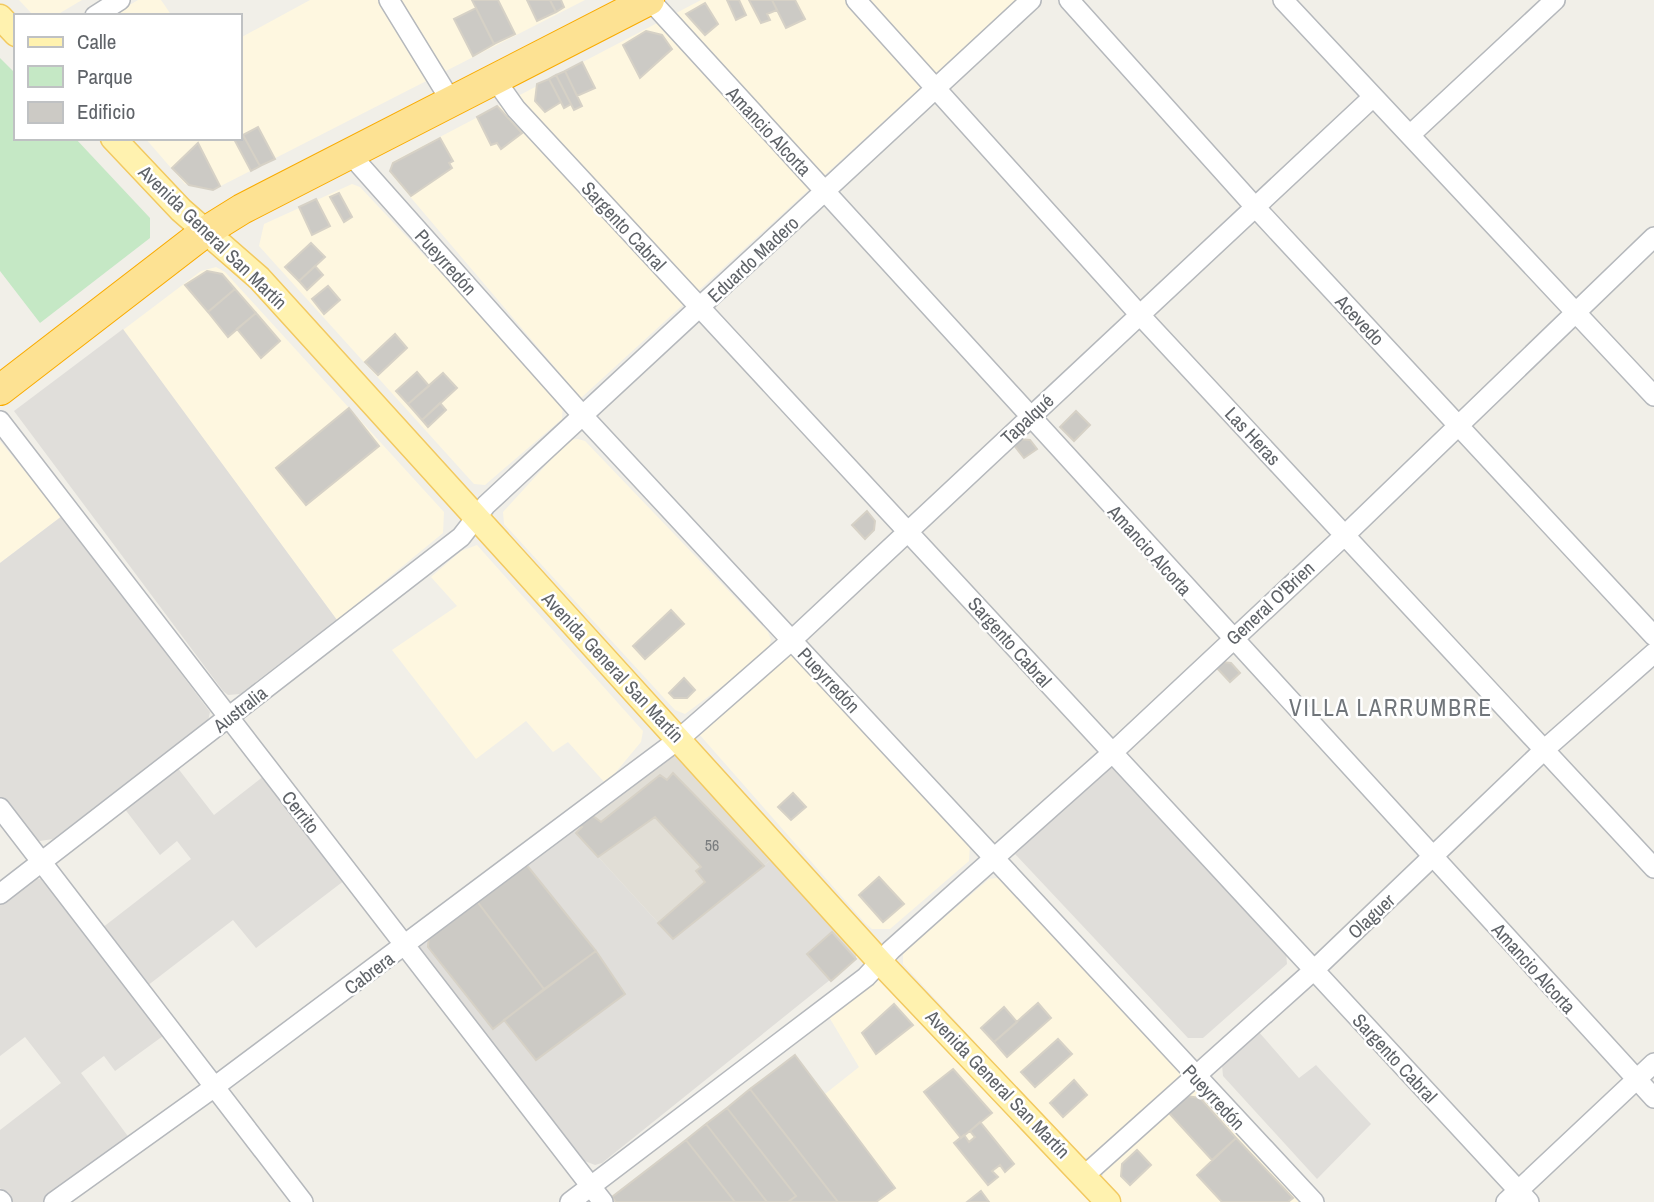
<svg xmlns="http://www.w3.org/2000/svg" width="1654" height="1202" viewBox="0 0 1654 1202" font-family="'Archivo Narrow',sans-serif">
  <style>
    .commercial { fill: #fef7e0 }
    .industrial { fill: #e0deda }
    .education { fill: #e1ded6 }
    .green { fill: #c5e8c5 }
    .building { fill: #cccac5; stroke: #d6d1c6; stroke-width: 2 }
    .lines { fill: none; stroke-linecap: round; stroke-linejoin: round }
    .minor-casing { stroke: #b5b8bc; stroke-width: 22 }
    .major-casing { stroke: #f2c960; stroke-width: 27 }
    .highway-casing { stroke: #f9ab00; stroke-width: 32 }
    .minor { stroke: #fff; stroke-width: 19 }
    .major { stroke: #fff2af; stroke-width: 24 }
    .highway { stroke: #fde293; stroke-width: 30 }
    .labels { text-anchor: middle; stroke-width: 5; stroke-linejoin: round; paint-order: stroke }
    .number-label { font-size: 16px; fill: #7a7d7f }
    .street-label { font-size: 19px; fill: #5f6368; stroke: #fff }
    .quarter-label { font-size: 23px; letter-spacing: 2px; fill: #70757a; stroke: #fff }
  </style>
  <rect width="100%" height="100%" fill="#f1efe8"/>
  <path class="commercial" d="M19 0H82L55 16H34Z
    M138 0H161L172 16H111Z
    M310 0H585L213 190 185 184 145 138H240V38Z
    M701 0H1016L581 398 390 173 392 162Z
    M352 184 360 187 563 403 562 419 485 485 474 484 259 246 264 224Z
    M216 267 225 272 444 512 443 533 337 620 123 330 201 271Z
    M578 439 585 441 768 632 771 640 767 653 685 714 675 710 504 524 503 512 569 440Z
    M0 441 62 516 0 563Z
    M477 545 643 731 641 742 606 784 568 742 553 752 526 721 476 759 392 650 457 606 431 577 461 551Z
    M790 651 970 844 969 861 890 929H872L865 923 699 734 702 725Z
    M996 878 1002 879 1183 1075 1093 1159 1081 1157 903 964V953L989 879Z
    M884 980 889 983 1090 1202H876L895 1187 825 1094 859 1067 829 1017 878 981Z
    M1193 1088 1199 1092 1306 1202H1122L1103 1183V1168Z"/>
  <path class="industrial" d="M123 329 337 620 240 694 228 695 223 691 14 411Z
    M62 516 210 712 208 721 53 839 40 841 32 838 0 797V563Z
    M1111 766 1286 953 1287 964 1203 1038H1188L1015 854Z
    M177 767 214 815 264 776 345 880 256 948 233 920 147 986 102 928 191 859 177 841 160 855 124 808Z
    M569 825 673 939 773 858 856 954V959L602 1163 595 1165 582 1160 414 952V941Z
    M34 878 42 879 163 1036 115 1071 104 1056 81 1073 130 1139 44 1202H11L0 1188V1130L61 1083 25 1037 0 1056V902Z
    M1258 1031 1299 1078 1316 1065 1371 1124 1317 1179 1223 1076 1222 1065Z"/>
  <path class="education" d="M675 753 773 858 673 939 569 825Z"/>
  <path class="green" d="M0 58 16 74V138H75L150 218V238L40 323 0 271Z"/>
  <path class="building" d="M472 0H498L515 34 494 44Z
    M527 0H550L556 12 537 21Z
    M550 0H561L564 7 556 12Z
    M727 0H739L746 15 736 20Z
    M749 0H772L777 10 767 14 770 20 761 23Z
    M772 0H795L805 19 786 28Z
    M705 3 718 24 705 35 686 14Z
    M476 8 494 44 473 56 454 19Z
    M646 31 662 35 672 49 640 78 623 45Z
    M582 62 595 88 577 96 565 71Z
    M565 71 582 106 574 110 556 75Z
    M556 75 571 104 564 108 549 79Z
    M549 79 561 102 545 112 535 101 537 84Z
    M497 106 522 133 501 149 497 143 491 145 477 117Z
    M258 127 275 159 260 166 243 135Z
    M243 135 260 166 251 171 234 139Z
    M440 138 453 161 449 163 452 168 411 196 390 171 393 163Z
    M198 143 220 186 213 190 189 185 172 168Z
    M339 193 352 217 344 222 330 197Z
    M316 199 330 226 312 235 299 207Z
    M311 243 325 257 299 281 285 267Z
    M315 266 323 275 307 290 299 281Z
    M207 271 222 274 235 289 208 312 185 285Z
    M328 286 340 300 324 314 312 299Z
    M235 289 256 313 228 337 208 312Z
    M256 313 280 341 261 358 237 329Z
    M395 334 407 348 378 375 365 362Z
    M417 372 429 386 408 404 396 391Z
    M443 373 457 388 422 420 408 404Z
    M440 403 446 410 428 427 422 420Z
    M349 408 379 446 306 505 276 468Z
    M1076 411 1090 425 1074 441 1060 427Z
    M1019 439 1030 440 1037 449 1024 458 1013 444Z
    M867 511 875 521 874 530 865 539 852 525Z
    M671 610 684 624 645 659 633 646Z
    M1222 662 1231 663 1240 673 1230 682 1215 666Z
    M684 678 695 690 687 698H674L669 693Z
    M673 773 764 866 673 939 658 923 705 882 696 871 701 867 655 817 598 857 576 833 582 827 579 825 593 816 601 822 660 775 667 780Z
    M793 793 806 807 791 820 778 807Z
    M525 863 596 951 544 989 476 900Z
    M879 877 904 904 883 922 859 895Z
    M476 900 544 989 493 1029 428 947 429 934Z
    M832 932 856 959 831 981 807 954Z
    M596 951 625 994 536 1060 504 1020Z
    M1038 1003 1051 1018 1007 1057 994 1042Z
    M894 1004 913 1025 876 1054 862 1033Z
    M1004 1007 1017 1022 994 1042 981 1028Z
    M1058 1039 1072 1054 1035 1087 1021 1072Z
    M795 1055 895 1188 876 1202H838L750 1089Z
    M953 1069 992 1113 961 1138 924 1092Z
    M1074 1080 1087 1095 1063 1117 1050 1103Z
    M750 1089 838 1202H788L796 1196 727 1108Z
    M1186 1096 1200 1098 1236 1138 1212 1160 1169 1113Z
    M727 1108 796 1196 788 1202H767L706 1124Z
    M980 1122 1014 1164 1005 1172 1000 1165 992 1171 998 1177 988 1185 954 1143 964 1135 969 1142 975 1137 970 1131Z
    M706 1124 767 1202H735L686 1140Z
    M1236 1138 1293 1198 1288 1202H1222L1197 1175Z
    M686 1140 735 1202H616L612 1197Z
    M1137 1150 1151 1165 1130 1185 1121 1176 1122 1164Z
    M981 1191 989 1202H967Z"/>
  <g class="lines">
    <g class="minor-casing">
      <path id="minor" d="M389 0 451 101
        M650 0 1654 1098
        M856 0 1139 314 1654 868
        M1069 0 1256 208 1654 636
        M1283 0 1654 396
        M95 16 120 0
        M494 78 516 109 1529 1202
        M1410 135 1555 0
        M350 154 583 416 1314 1202
        M0 421 603 1202
        M0 808 303 1202
        M0 894 461 537 486 505 1031 0
        M1085 1175 1314 970 1545 749 1654 653
        M0 1200 2 1202
        M54 1202 213 1088 679 739 792 640 1373 97
        M570 1202 866 977 891 950 1112 753 1345 535 1654 237
        M1506 1202 1654 1063"/>
    </g>
    <g class="major-casing">
      <path id="major" d="M0 17 16 34
        M113 138 181 210 259 278 881 963 1108 1202"/>
    </g>
    <g class="highway-casing">
      <path id="highway" d="M0 390 205 232 242 209 649 0"/>
    </g>
    <use href="#minor" class="minor"/>
    <use href="#major" class="major"/>
    <use href="#highway" class="highway"/>
  </g>
  <g class="labels">
    <g class="number-label">
      <text x="712" y="851">56</text>
    </g>
    <g class="street-label">
      <text transform="translate(769 131) rotate(47)" y="7">Amancio Alcorta</text>
      <text transform="translate(624 226) rotate(47)" y="7">Sargento Cabral</text>
      <text transform="translate(213 237) rotate(44)" y="7">Avenida General San Martín</text>
      <text transform="translate(753 259) rotate(-43)" y="7">Eduardo Madero</text>
      <text transform="translate(446 262) rotate(48)" y="7">Pueyrredón</text>
      <text transform="translate(1360 320) rotate(47)" y="7">Acevedo</text>
      <text transform="translate(1027 419) rotate(-43)" y="7">Tapalqué</text>
      <text transform="translate(1253 436) rotate(47)" y="7">Las Heras</text>
      <text transform="translate(1150 550) rotate(48)" y="7">Amancio Alcorta</text>
      <text transform="translate(1270 603) rotate(-43)" y="7">General O'Brien</text>
      <text transform="translate(1010 642) rotate(48)" y="7">Sargento Cabral</text>
      <text transform="translate(613 667) rotate(47)" y="7">Avenida General San Martín</text>
      <text transform="translate(829 680) rotate(47)" y="7">Pueyrredón</text>
      <text transform="translate(240 709) rotate(-38)" y="7">Australia</text>
      <text transform="translate(301 812) rotate(52)" y="7">Cerrito</text>
      <text transform="translate(1371 916) rotate(-43)" y="7">Olaguer</text>
      <text transform="translate(1534 968) rotate(48)" y="7">Amancio Alcorta</text>
      <text transform="translate(369 973) rotate(-37)" y="7">Cabrera</text>
      <text transform="translate(1395 1058) rotate(47)" y="7">Sargento Cabral</text>
      <text transform="translate(998 1084) rotate(46)" y="7">Avenida General San Martín</text>
      <text transform="translate(1214 1097) rotate(47)" y="7">Pueyrredón</text>
    </g>
    <g class="quarter-label">
      <text x="1391" y="716">VILLA LARRUMBRE</text>
    </g>
  </g>
  <rect x="14" y="14" width="228" height="126" fill="#ffffff" stroke="#bfc1c3" stroke-width="2"/>
  <rect x="28" y="37" width="35" height="10" fill="#fff2af" stroke="#bfc1c3" stroke-width="2"/>
  <text x="77" y="49" font-size="21" fill="#5f6368">Calle</text>
  <rect x="28" y="66" width="35" height="21" fill="#c5e8c5" stroke="#bfc1c3" stroke-width="2"/>
  <text x="77" y="84" font-size="21" fill="#5f6368">Parque</text>
  <rect x="28" y="102" width="35" height="21" fill="#cccac5" stroke="#bfc1c3" stroke-width="2"/>
  <text x="77" y="119" font-size="21" fill="#5f6368">Edificio</text>
</svg>
